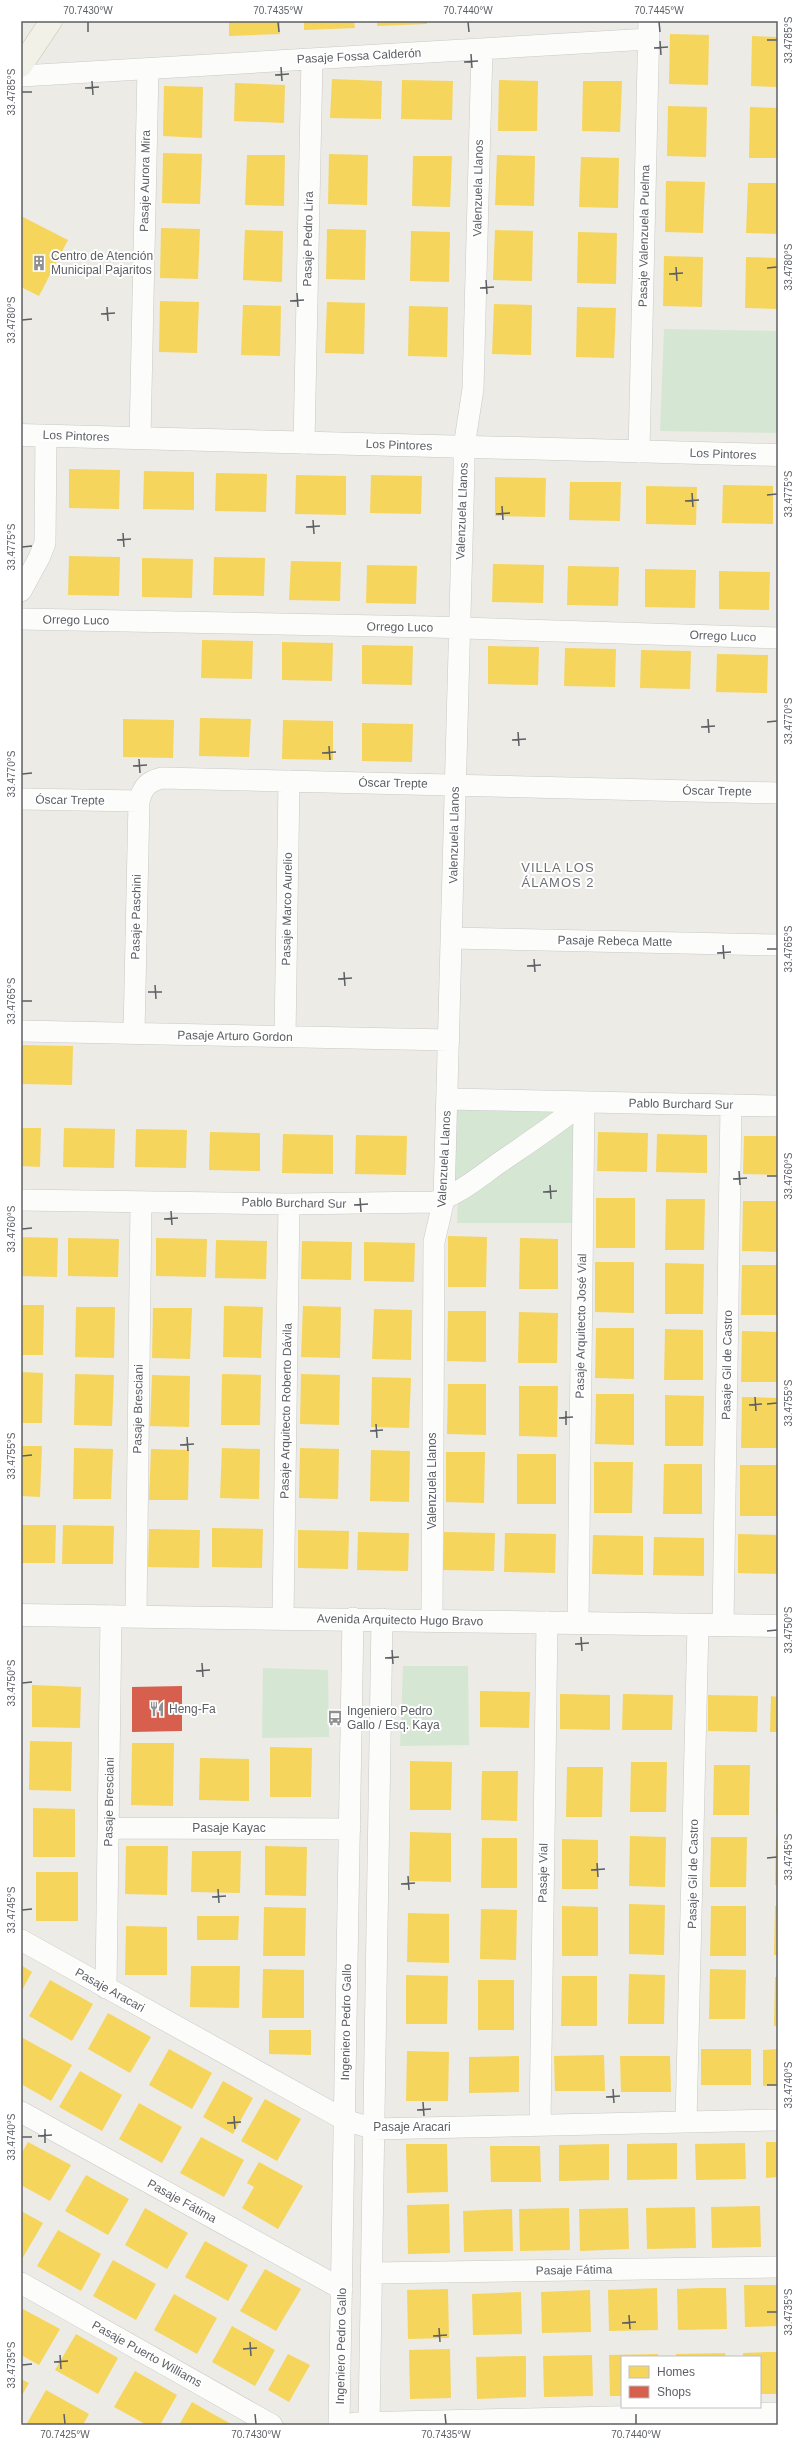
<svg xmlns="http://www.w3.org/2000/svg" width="799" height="2446" viewBox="0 0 799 2446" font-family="Helvetica,sans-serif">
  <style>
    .green { fill: #d5e7d3 }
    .homes { fill: #f6d55c }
    .shops { fill: #d6604d }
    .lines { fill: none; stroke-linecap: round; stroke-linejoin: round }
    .street-casing { stroke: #c9c9c8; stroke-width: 22 }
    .secondary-casing { stroke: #c7c8c6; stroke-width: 23 }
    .primary-casing { stroke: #d2ccb6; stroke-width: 23 }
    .street { stroke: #fcfcfb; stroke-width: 21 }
    .secondary { stroke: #fcfcfb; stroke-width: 22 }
    .primary { stroke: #f2f1e8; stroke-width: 22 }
    .ticks { fill: none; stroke: #5c5f64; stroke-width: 1.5 }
    .labels { text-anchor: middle; stroke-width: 4; stroke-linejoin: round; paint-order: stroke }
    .street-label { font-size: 12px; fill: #5c5f64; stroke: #fff }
    .poi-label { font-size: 12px; fill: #5c5f64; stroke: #fff; text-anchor: start }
    .neighbourhood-label { font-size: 13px; letter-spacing: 1px; fill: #6d7176; stroke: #fff }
    .neatline { fill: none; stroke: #5c5f64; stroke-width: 1.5 }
    .ticks-label { font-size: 10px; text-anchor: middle; fill: #5c5f64 }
  </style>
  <rect width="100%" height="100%" fill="#ecebe6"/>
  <path class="green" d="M664 329 778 331V433L660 431Z
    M455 1109 556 1110 455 1183Z
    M573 1118 578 1223H457L458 1197Z
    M403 1666H468L469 1745 400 1746Z
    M263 1668 328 1670 329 1737 262 1738Z"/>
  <path class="homes" d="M229 21H280V34L229 36Z
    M304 21H354L355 28 304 30Z
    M377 21H427V24L377 26Z
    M670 34 709 35 708 85 669 84Z
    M752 36 778 37V87L751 86Z
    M332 79 382 81 381 119 330 118Z
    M402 80 453 81 452 120 401 119Z
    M499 80 538 81 537 131H498Z
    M583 81H622L620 132 582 131Z
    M235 83 285 85 284 123 234 121Z
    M164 86 203 87 202 138 163 136Z
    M668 106 707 107 706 157 667 156Z
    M750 107 778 108V158H749Z
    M163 153 202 154 200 204 162 203Z
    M329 154 368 155 367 205 328 204Z
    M247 155H285L284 206 245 205Z
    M497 155 535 156 534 206 495 205Z
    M413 156H452L450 207 412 206Z
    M581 157 619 158 618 208 579 207Z
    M666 181 705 182 703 233 665 232Z
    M748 183H778V234L746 233Z
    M21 216 68 240 39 296 21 287Z
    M161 228 200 229 198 279 160 278Z
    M327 229 366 230 365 280 326 279Z
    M245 230 283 231 282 282 243 280Z
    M495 230 533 231 532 281 493 280Z
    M411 231 450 232 449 282 410 281Z
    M578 232 617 233 616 284 577 283Z
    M664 256 703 257 702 307 663 306Z
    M746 257 778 258V309L745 308Z
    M160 301 199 302 197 353 159 352Z
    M327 302 365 303 364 354 325 353Z
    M494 304 532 305 531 355 492 354Z
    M243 305 281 306 280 356 241 355Z
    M409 306 448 307 447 357 408 356Z
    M577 307 616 308 614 358 576 357Z
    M69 469 120 470 119 509 69 508Z
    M144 471 194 472V510L143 509Z
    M216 473 267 474 266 512 215 511Z
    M296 475 346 476V515L295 514Z
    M371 475 422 476 421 514 370 513Z
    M495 477 546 478 545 517 495 516Z
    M570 482H621L620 521 569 520Z
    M723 485 773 486V524L722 523Z
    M646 486 697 487 696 525 646 524Z
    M69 556 120 557 119 596 68 595Z
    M214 557 265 558 264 596 213 595Z
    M142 558 193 559 192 598 142 597Z
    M291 561 341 562 340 601 289 600Z
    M493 564 544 565 543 603 492 602Z
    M367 565 417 566 416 604 366 603Z
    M568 566 619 567 618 606 567 605Z
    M645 569 696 570 695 608 645 607Z
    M719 571 770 572 769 610 719 609Z
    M202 640 253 641 252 679 201 678Z
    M282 642 333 643 332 681 282 680Z
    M362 645 413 646 412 685 362 684Z
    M488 646 539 647 538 685 488 684Z
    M565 648 616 649 615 687 564 686Z
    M641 650 691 651 690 689 640 688Z
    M717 654 768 655 767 693 716 692Z
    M200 718 251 719 249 757 199 756Z
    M123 719 174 720 173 758 123 757Z
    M283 720 333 721V760L282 759Z
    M362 723 413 724 412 762 362 761Z
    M21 1045 73 1046 72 1085 21 1084Z
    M21 1128H41L40 1167 21 1166Z
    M64 1128 115 1129 114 1168 63 1167Z
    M136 1129 187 1130 186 1168 135 1167Z
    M210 1132 260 1133V1171L209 1170Z
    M598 1132 648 1133 647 1172 597 1171Z
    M283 1134 333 1135V1174L282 1173Z
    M657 1134 707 1135V1173L656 1172Z
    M356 1135 407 1136 406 1175 355 1174Z
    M744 1136H778V1175L743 1174Z
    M596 1198H635V1248H596Z
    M666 1199H705L704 1250H665Z
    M743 1201H778V1252L742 1251Z
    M448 1236 487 1237 486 1287H448Z
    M21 1237 58 1238 57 1277 21 1276Z
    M68 1238 119 1239 118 1277 68 1276Z
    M156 1238 207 1239 206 1277 156 1276Z
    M520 1238 558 1239V1289H519Z
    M216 1240 267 1241 266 1279 215 1278Z
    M302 1241 352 1242 351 1280 301 1279Z
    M364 1242 415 1243 414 1282 364 1281Z
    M595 1262H634V1313L595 1312Z
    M665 1263 704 1264 703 1314H665Z
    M742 1265H778V1315H741Z
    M21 1305H44L43 1355H21Z
    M224 1306 263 1307 261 1358 223 1357Z
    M303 1306 341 1307 340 1358 301 1357Z
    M76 1307H115L114 1358 75 1357Z
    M153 1308H192L190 1359 152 1358Z
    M374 1309 412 1310 411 1360 372 1359Z
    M448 1311H486V1362L447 1361Z
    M519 1312 558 1313 557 1363H518Z
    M596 1328H634V1379L595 1378Z
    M665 1329 703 1330V1380H664Z
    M742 1331 778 1332V1382H741Z
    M21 1372 43 1373 42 1423H21Z
    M75 1374 114 1375 112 1426 74 1425Z
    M222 1374 261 1375 260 1425H221Z
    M301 1374 340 1375 339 1425 300 1424Z
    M152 1375 190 1376 189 1427 150 1426Z
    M372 1377 411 1378 409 1428 371 1427Z
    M448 1384H486V1435L447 1434Z
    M519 1386H558L557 1437 519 1436Z
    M596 1394H634V1445L595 1444Z
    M665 1395 704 1396 703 1446H665Z
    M742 1397 778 1398V1448H741Z
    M21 1446H42L40 1497 21 1496Z
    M74 1448 113 1449 111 1499H73Z
    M222 1448 260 1449 259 1499 220 1498Z
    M300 1448 339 1449 338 1499 299 1498Z
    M151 1449 189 1450 188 1500H149Z
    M371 1450 410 1451 409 1502 370 1501Z
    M446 1452H485L484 1503 446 1502Z
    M517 1454H556V1504H517Z
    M594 1462H633L632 1513H594Z
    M664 1464H702V1514H663Z
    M740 1465H778V1516H740Z
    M21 1525H56L55 1563H21Z
    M63 1525 114 1526 113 1564H62Z
    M212 1528 263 1529 262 1568 212 1567Z
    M149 1529 200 1530 199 1568 148 1567Z
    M298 1530 349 1531 348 1569 298 1568Z
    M358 1532 409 1533 408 1571 357 1570Z
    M444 1532 495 1533 494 1571 443 1570Z
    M505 1533 556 1534 555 1573 504 1572Z
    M738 1534 778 1535V1574L738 1573Z
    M593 1535 643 1536V1575L592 1574Z
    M654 1537 704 1538V1576L653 1575Z
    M32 1685 81 1687 80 1728 32 1727Z
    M480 1691 530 1692 529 1728 480 1727Z
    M560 1694 610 1695V1730L560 1729Z
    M623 1694 673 1695 672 1730H622Z
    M708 1695 758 1696 757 1732 708 1731Z
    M771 1696 778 1697V1732H770Z
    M30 1741 72 1742 71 1791 29 1790Z
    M132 1743H174L173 1806 131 1805Z
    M270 1747 312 1748 311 1797H270Z
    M200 1758 249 1759V1801L199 1800Z
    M410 1761 452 1762 451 1810H410Z
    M631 1762H667L666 1812H630Z
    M714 1765H750L749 1815H713Z
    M567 1767H603L602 1817H566Z
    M482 1771H518L517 1821 481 1820Z
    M777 1772H778V1814H776Z
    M33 1808 75 1809V1857H33Z
    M410 1832 451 1833V1882L409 1881Z
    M776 1835H778V1885H775Z
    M630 1836 666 1837 665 1887 629 1886Z
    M711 1837H747L746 1887H710Z
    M482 1838H517V1888H481Z
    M562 1839 598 1840V1889H562Z
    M126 1846H168L167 1895 125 1894Z
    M265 1846 307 1847 306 1896 265 1895Z
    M192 1851H241L240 1893 191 1892Z
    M36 1872H78V1921H36Z
    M629 1904 665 1905 664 1955 629 1954Z
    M562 1906 598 1907V1956H562Z
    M711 1906H746V1956H710Z
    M775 1906H778V1955H774Z
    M264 1907 306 1908 305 1956H263Z
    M481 1909 517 1910 516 1960 480 1959Z
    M408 1913 449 1914V1963L407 1962Z
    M197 1916H239L238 1940H197Z
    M126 1926 167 1927V1975H125Z
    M21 1965 32 1972 21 1992Z
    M191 1966H240L239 2008 190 2007Z
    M263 1969 304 1970V2018H262Z
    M710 1969 746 1970 745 2019H709Z
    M629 1974 665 1975 664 2024H628Z
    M406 1975 448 1976 447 2024H406Z
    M562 1976H597V2026H561Z
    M775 1977H778V2026H774Z
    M50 1980 93 2004 72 2041 29 2016Z
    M478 1980H514V2030H478Z
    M108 2013 151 2037 130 2073 88 2049Z
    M269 2030H311V2055L269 2054Z
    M21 2037 72 2065 51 2101 21 2084Z
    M169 2049 212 2073 192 2109 149 2085Z
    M701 2049H751V2085H701Z
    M778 2049V2085L763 2086V2050Z
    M407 2051 449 2052 448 2101H406Z
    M604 2055 605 2091H555L554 2056Z
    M519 2056V2092L469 2093V2057Z
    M620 2056H670L671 2092H621Z
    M80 2071 122 2095 102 2131 59 2107Z
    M223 2081 253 2098 233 2134 203 2117Z
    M265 2099 301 2119 277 2161 241 2141Z
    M139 2103 182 2127 162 2163 119 2139Z
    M201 2137 244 2160 224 2197 180 2173Z
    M28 2142 71 2165 50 2201 21 2185V2154Z
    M766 2142H778V2177L766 2178Z
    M677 2143V2179L627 2180V2144Z
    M745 2143 746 2179 696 2180 695 2144Z
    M406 2144H447L448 2192 407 2193Z
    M609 2144V2180L559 2181V2145Z
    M490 2146H540L541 2182H491Z
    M259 2162 303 2186 278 2229 242 2208 254 2187 247 2183Z
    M86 2175 129 2199 108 2235 65 2211Z
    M449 2204 450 2253 408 2254 407 2205Z
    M760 2206 761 2247 712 2248 711 2207Z
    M695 2207 696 2248 647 2249 646 2208Z
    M145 2208 188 2233 167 2269 125 2245Z
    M569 2208 570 2250 520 2251 519 2209Z
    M628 2208 629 2249 580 2251 579 2209Z
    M512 2209 513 2251 464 2252 463 2211Z
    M21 2211 43 2223 22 2259 21 2258Z
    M58 2230 101 2254 81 2291 37 2266Z
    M205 2241 248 2265 228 2301 185 2277Z
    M113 2260 156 2284 136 2320 93 2296Z
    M265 2269 301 2289 276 2331 240 2311Z
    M744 2285H778V2326L745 2327Z
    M657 2288 658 2330 609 2331 608 2290Z
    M701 2288H726L727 2329 678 2330 677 2289Z
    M448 2289 449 2338 408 2339 407 2290Z
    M590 2290 591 2332 542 2333 541 2292Z
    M521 2292 522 2334 473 2335 472 2294Z
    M174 2294 217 2318 197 2354 154 2330Z
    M21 2308 60 2329 39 2365 21 2355Z
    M232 2326 275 2350 255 2386 212 2362Z
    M76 2334 118 2358 98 2394 55 2370Z
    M450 2349 451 2398 410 2399 409 2350Z
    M767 2352H778V2394H760V2357H743V2353Z
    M725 2353 726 2357H676V2354Z
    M288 2354 310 2365 289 2402 268 2390Z
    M658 2354V2357H622V2396H610L609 2355Z
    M592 2355 593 2396 544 2397 543 2356Z
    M526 2356V2397L477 2399 476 2357Z
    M135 2371 177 2395 160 2425H147L114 2407Z
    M21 2379 29 2383 21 2397Z
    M46 2390 89 2414 83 2425H26Z
    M192 2402 213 2414 233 2425H179Z"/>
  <path class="shops" d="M182 1686V1731L132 1732V1687Z"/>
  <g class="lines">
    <g class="street-casing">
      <path id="street" d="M21 76 649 39
        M140 438 148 69
        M304 443 312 59
        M639 452 649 21
        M21 591 39 558 45 543 46 436
        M21 619 432 627 778 638
        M21 799 139 801
        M451 938 778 945
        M21 1031 449 1040
        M134 1033 139 801C143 787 147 782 162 778L778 793
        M285 1037 289 781
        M447 1099 778 1106
        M21 1200 289 1204 434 1202C458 1195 479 1177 499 1163 528 1143 557 1124 584 1102
        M136 1616 141 1202
        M283 1618 289 1204
        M432 1620 434 1242 444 1199 464 469V447L473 389 482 49
        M578 1623 584 1102
        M723 1625 731 1105
        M108 1828 350 1829
        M21 1940 345 2120 374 2129 778 2120
        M106 1988 111 1616
        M21 2112 342 2289
        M686 2122 698 1625
        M540 2125 547 1622
        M371 2273 778 2267
        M21 2283 272 2425
        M355 2423 778 2413
        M339 2425 353 1618
        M369 2425 382 1619"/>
    </g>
    <g class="secondary-casing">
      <path id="secondary" d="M21 435 778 455
        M21 1615 778 1626"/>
    </g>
    <g class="primary-casing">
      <path id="primary" d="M21 66 51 21"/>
    </g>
    <use href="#street" class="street"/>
    <use href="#secondary" class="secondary"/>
    <use href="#primary" class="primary"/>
  </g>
  <path class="ticks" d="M88 22V32M278 22 279 32M468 22 469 32M659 22 660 32M767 40H777M660 41 661 55M654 48 668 47M471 54 472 68M464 62 478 61M281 67 282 81M275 75 289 74M92 81 93 95M85 88 99 87M22 92H32M676 267 677 281M767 268 777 267M669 274 683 273M486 280 487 294M480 288 494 287M297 293 298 307M290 301 304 300M107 307 108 321M101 314 115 313M22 320 32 319M692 493 693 507M767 495 777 494M685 501 699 500M502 506 503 520M496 514 510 513M313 520 314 534M306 527 320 526M123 533 124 547M117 540 131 539M22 547 32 546M708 719 709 733M767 722 777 721M701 727 715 726M518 732 519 746M512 740 526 739M329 746 330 760M322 753 336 752M139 759 140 773M133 766 147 765M22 774 32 773M723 945 724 959M767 949H777M717 953 731 952M534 959 535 972M527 966 541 965M344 972 345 986M338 979 352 978M155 985 156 999M148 992H162M22 1001H32M739 1171 740 1185M767 1176H777M733 1179 747 1178M550 1185 551 1199M543 1192 557 1191M360 1198 361 1212M354 1205 368 1204M171 1211 172 1225M164 1219 178 1218M22 1229 32 1228M755 1397 756 1411M767 1404 777 1403M749 1405 762 1404M566 1411V1425M559 1418 573 1417M376 1424 377 1438M370 1431 383 1430M187 1437 188 1451M180 1445 194 1444M22 1456 32 1455M767 1631 777 1630M581 1637 582 1651M575 1644 589 1643M392 1650 393 1664M385 1658 399 1657M202 1663 203 1677M196 1671 210 1670M22 1683 32 1682M767 1858 777 1857M597 1863 598 1877M591 1870 605 1869M408 1876 409 1890M401 1884 415 1883M218 1889 219 1903M212 1897 226 1896M22 1910 32 1909M767 2085H777M613 2089 614 2103M606 2097 620 2096M423 2102 424 2116M417 2110 431 2109M234 2116 235 2129M227 2123 241 2122M45 2129V2143M38 2136 52 2135M22 2137H32M767 2312H777M629 2315 630 2329M622 2323 636 2322M439 2328 440 2342M433 2336 447 2335M250 2342 251 2356M243 2349 257 2348M60 2355 61 2369M54 2362 68 2361M22 2365 32 2364M64 2414 65 2424M255 2414 256 2424M445 2414 446 2424M636 2414V2424"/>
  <defs>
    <g id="building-bare" transform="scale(1.2)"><path d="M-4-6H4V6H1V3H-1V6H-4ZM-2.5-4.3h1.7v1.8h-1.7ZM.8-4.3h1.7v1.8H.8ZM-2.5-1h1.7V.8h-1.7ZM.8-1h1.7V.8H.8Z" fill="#8e9092" stroke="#fff" stroke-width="2.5" paint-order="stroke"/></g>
    <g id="restaurant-bare" transform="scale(1.2)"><path d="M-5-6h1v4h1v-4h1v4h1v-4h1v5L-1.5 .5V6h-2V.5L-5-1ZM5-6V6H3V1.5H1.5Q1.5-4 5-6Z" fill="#8e9092" stroke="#fff" stroke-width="2.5" paint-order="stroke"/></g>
    <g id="bus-bare" transform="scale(1.2)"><path d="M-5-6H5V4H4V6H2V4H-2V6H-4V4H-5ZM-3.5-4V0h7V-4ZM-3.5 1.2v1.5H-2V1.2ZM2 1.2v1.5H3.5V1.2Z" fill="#8e9092" stroke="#fff" stroke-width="2.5" paint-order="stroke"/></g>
  </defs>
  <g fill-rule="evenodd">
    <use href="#building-bare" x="39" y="263"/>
    <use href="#restaurant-bare" x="157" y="1709"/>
    <use href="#bus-bare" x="335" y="1718"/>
  </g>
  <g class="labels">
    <g class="street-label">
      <text transform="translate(359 56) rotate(-3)" y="4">Pasaje Fossa Calderón</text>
      <text transform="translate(145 181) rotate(-89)" y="4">Pasaje Aurora Mira</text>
      <text transform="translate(478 188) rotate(-89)" y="4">Valenzuela Llanos</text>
      <text transform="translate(644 236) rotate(-89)" y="4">Pasaje Valenzuela Puelma</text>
      <text transform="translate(308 239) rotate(-89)" y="4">Pasaje Pedro Lira</text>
      <text transform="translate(76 436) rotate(2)" y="4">Los Pintores</text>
      <text transform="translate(399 445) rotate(2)" y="4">Los Pintores</text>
      <text transform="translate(723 454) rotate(2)" y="4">Los Pintores</text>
      <text transform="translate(462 511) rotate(-88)" y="4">Valenzuela Llanos</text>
      <text transform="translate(76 620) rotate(1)" y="4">Orrego Luco</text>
      <text transform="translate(400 627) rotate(1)" y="4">Orrego Luco</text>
      <text transform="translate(723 636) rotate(2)" y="4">Orrego Luco</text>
      <text transform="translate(393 783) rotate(1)" y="4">Óscar Trepte</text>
      <text transform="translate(717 791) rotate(1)" y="4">Óscar Trepte</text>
      <text transform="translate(70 800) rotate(1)" y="4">Óscar Trepte</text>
      <text transform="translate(454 835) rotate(-89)" y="4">Valenzuela Llanos</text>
      <text transform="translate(287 909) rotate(-89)" y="4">Pasaje Marco Aurelio</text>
      <text transform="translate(136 917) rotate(-89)" y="4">Pasaje Paschini</text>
      <text transform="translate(615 941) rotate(1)" y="4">Pasaje Rebeca Matte</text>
      <text transform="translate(235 1036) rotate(1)" y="4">Pasaje Arturo Gordon</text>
      <text transform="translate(681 1104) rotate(1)" y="4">Pablo Burchard Sur</text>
      <text transform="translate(444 1159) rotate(-87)" y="4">Valenzuela Llanos</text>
      <text transform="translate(294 1203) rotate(1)" y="4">Pablo Burchard Sur</text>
      <text transform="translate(581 1326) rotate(-89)" y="4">Pasaje Arquitecto José Vial</text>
      <text transform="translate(727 1365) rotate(-89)" y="4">Pasaje Gil de Castro</text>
      <text transform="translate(138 1409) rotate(-89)" y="4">Pasaje Bresciani</text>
      <text transform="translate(286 1411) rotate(-89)" y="4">Pasaje Arquitecto Roberto Dávila</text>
      <text transform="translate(432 1481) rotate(-90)" y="4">Valenzuela Llanos</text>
      <text transform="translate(400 1620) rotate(1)" y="4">Avenida Arquitecto Hugo Bravo</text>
      <text transform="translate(109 1802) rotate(-89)" y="4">Pasaje Bresciani</text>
      <text x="229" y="1832">Pasaje Kayac</text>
      <text transform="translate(543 1873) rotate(-89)" y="4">Pasaje Vial</text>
      <text transform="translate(693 1874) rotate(-89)" y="4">Pasaje Gil de Castro</text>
      <text transform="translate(110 1990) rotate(29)" y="4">Pasaje Aracari</text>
      <text transform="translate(346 2022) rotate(-89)" y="4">Ingeniero Pedro Gallo</text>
      <text x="412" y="2131">Pasaje Aracari</text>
      <text transform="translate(182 2201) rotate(29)" y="4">Pasaje Fátima</text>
      <text transform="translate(574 2270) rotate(-1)" y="4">Pasaje Fátima</text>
      <text transform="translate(341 2346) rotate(-89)" y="4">Ingeniero Pedro Gallo</text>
      <text transform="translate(147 2354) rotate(29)" y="4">Pasaje Puerto Williams</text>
    </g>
    <g class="poi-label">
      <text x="51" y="260">Centro de Atención<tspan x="51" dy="14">Municipal Pajaritos</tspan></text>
      <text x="169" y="1713">Heng-Fa</text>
      <text x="347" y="1715">Ingeniero Pedro<tspan x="347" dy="14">Gallo / Esq. Kaya</tspan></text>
    </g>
    <g class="neighbourhood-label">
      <text x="558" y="872">VILLA LOS<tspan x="558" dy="15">ÁLAMOS 2</tspan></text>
    </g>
  </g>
  <rect width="799" height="2446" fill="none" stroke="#ffffff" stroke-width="44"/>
  <rect x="621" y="2356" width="140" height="52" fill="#ffffff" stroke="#bebfc1"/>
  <rect x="629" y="2366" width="20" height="12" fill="#f6d55c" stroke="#bebfc1"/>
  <text x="657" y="2376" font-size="12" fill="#5c5f64">Homes</text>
  <rect x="629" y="2386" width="20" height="12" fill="#d6604d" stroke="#bebfc1"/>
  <text x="657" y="2396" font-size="12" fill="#5c5f64">Shops</text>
  <rect x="22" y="22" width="755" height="2402" class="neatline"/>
  <g class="ticks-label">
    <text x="88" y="14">70.7430°W</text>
    <text x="278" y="14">70.7435°W</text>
    <text x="468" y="14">70.7440°W</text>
    <text x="659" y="14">70.7445°W</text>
    <text transform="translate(788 40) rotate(-90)" y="4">33.4785°S</text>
    <text transform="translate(11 92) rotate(-90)" y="4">33.4785°S</text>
    <text transform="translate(788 267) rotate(-90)" y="4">33.4780°S</text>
    <text transform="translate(11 320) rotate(-90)" y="4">33.4780°S</text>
    <text transform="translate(788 494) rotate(-90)" y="4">33.4775°S</text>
    <text transform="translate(11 547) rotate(-90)" y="4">33.4775°S</text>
    <text transform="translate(788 721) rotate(-90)" y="4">33.4770°S</text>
    <text transform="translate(11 774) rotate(-90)" y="4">33.4770°S</text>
    <text transform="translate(788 949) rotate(-90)" y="4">33.4765°S</text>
    <text transform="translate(11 1001) rotate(-90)" y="4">33.4765°S</text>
    <text transform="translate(788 1176) rotate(-90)" y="4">33.4760°S</text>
    <text transform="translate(11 1229) rotate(-90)" y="4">33.4760°S</text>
    <text transform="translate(788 1403) rotate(-90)" y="4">33.4755°S</text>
    <text transform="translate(11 1456) rotate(-90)" y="4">33.4755°S</text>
    <text transform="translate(788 1630) rotate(-90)" y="4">33.4750°S</text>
    <text transform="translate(11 1683) rotate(-90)" y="4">33.4750°S</text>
    <text transform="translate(788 1857) rotate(-90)" y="4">33.4745°S</text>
    <text transform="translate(11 1910) rotate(-90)" y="4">33.4745°S</text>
    <text transform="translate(788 2085) rotate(-90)" y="4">33.4740°S</text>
    <text transform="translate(11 2137) rotate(-90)" y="4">33.4740°S</text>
    <text transform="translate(788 2312) rotate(-90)" y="4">33.4735°S</text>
    <text transform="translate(11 2365) rotate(-90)" y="4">33.4735°S</text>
    <text x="65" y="2438">70.7425°W</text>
    <text x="256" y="2438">70.7430°W</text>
    <text x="446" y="2438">70.7435°W</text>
    <text x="636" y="2438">70.7440°W</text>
  </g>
</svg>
